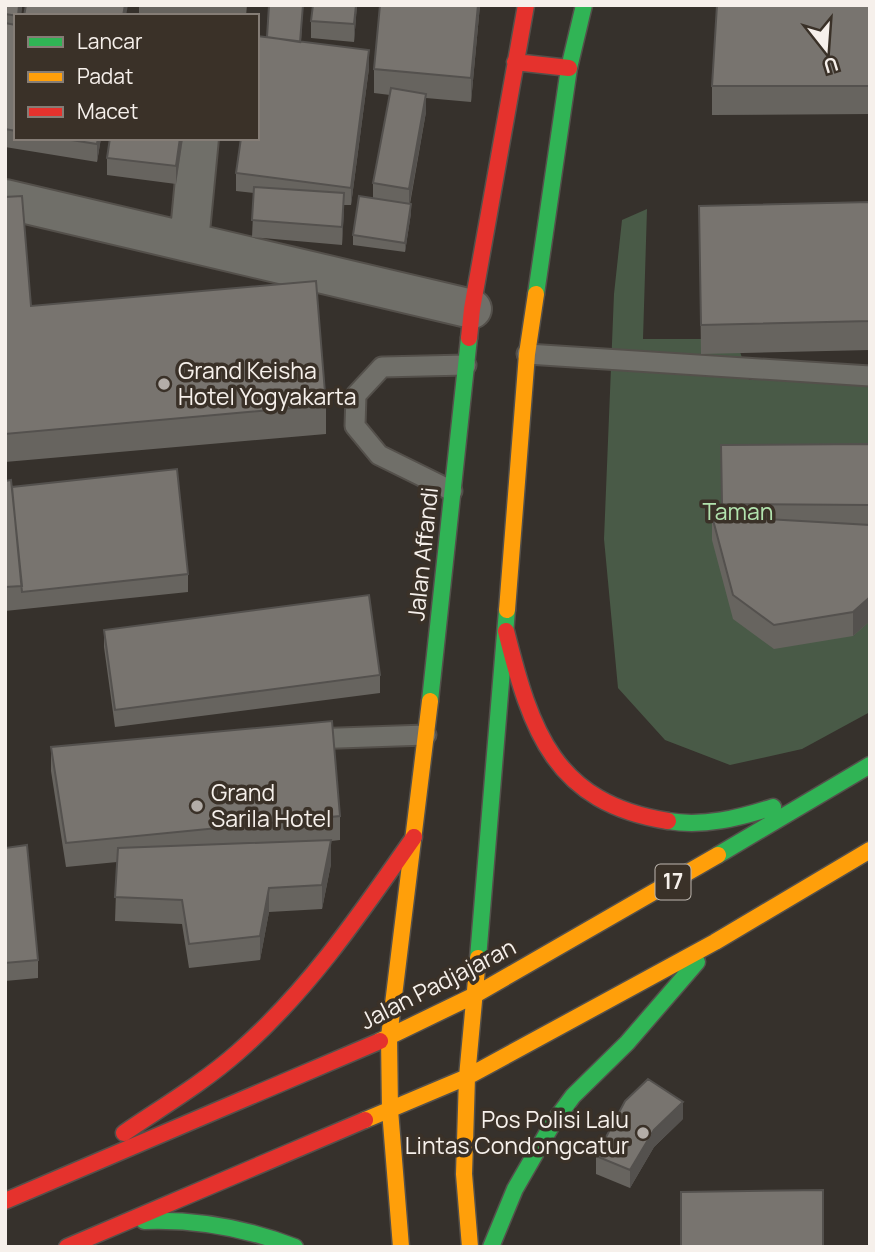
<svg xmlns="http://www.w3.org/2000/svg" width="875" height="1252" viewBox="0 0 875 1252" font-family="Manrope,sans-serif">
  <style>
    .green { fill: #495a47 }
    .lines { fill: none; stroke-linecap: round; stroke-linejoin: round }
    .lane-casing { stroke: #54504b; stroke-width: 23 }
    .street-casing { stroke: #54504b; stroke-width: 42 }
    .fast-casing { stroke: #54504b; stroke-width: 19 }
    .slow-casing { stroke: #54504b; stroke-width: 19 }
    .jam-casing { stroke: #54504b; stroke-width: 19 }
    .lane { stroke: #706f69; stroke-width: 19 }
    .street { stroke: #706f69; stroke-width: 38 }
    .fast { stroke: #30b455; stroke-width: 16 }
    .slow { stroke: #ff9f0a; stroke-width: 16 }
    .jam { stroke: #e5322d; stroke-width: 16 }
    .wall { fill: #67645f }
    .shaded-wall { fill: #54514e }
    .building { fill: #78746f; stroke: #54514e; stroke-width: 2 }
    .poi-dot { fill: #b3ada8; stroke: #3a3128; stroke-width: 2.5 }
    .labels { text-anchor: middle; stroke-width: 7; stroke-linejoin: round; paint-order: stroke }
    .shield { fill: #3a3128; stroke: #beb7b0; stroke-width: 2 }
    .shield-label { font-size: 21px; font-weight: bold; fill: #f6f0eb }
    .poi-label { font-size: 23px; fill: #f6f0eb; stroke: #3a3128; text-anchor: start }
    .park-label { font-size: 23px; fill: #b2e3ae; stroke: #3a3128 }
    .street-label { font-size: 23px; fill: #f6f0eb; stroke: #3a3128 }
  </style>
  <rect width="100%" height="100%" fill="#36312c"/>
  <path class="green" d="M647 209 643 339H736L749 380 870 379V712L802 749 730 765 665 740 618 688 604 539 614 294 622 220Z"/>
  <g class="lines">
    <g class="lane-casing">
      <path id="lane" d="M527 354 870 376
        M452 491 379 455 355 426 356 395 382 367 466 365
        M310 739 426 735"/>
    </g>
    <g class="street-casing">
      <path id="street" d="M5 199 472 309
        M189 242 199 138"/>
    </g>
    <g class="fast-casing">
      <path id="fast" d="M536 294 569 68 584 5
        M430 701 469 338
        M668 821C704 827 739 818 773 807
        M718 855 870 765
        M478 958 507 610
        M144 1221C197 1219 246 1228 295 1247
        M491 1247 515 1189 553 1123 573 1096 627 1043 697 962"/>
    </g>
    <g class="slow-casing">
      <path id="slow" d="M507 610 527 354 536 294
        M380 1041 473 996 718 855
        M365 1120 467 1077 715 942 870 850
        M401 1247 390 1110 389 1037 430 701
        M470 1247 464 1174 467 1077 478 958"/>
    </g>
    <g class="jam-casing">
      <path id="jam" d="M515 62 569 68
        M469 338 472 309 526 5
        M506 631C531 731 554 803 668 821
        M124 1133C162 1107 203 1083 238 1052 308 991 361 913 414 837
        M5 1201 380 1041
        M67 1247 365 1120"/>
    </g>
    <use href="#lane" class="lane"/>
    <use href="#street" class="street"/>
    <use href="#fast" class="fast"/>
    <use href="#slow" class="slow"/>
    <use href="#jam" class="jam"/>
  </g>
  <path class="wall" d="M5 5H22L21 16H16V138H101L97 162 5 147Z
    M139 5H247L246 16H139Z
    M269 5H303L301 42 369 68 351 205H344L342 245 252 237 254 193 236 191V173L267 37Z
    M357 5 354 42 311 38V21Z
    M480 5 471 102 426 98V112L410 204 411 213 405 252 353 245V235L373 198V183L390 95 374 93V69Z
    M870 5V114L712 115V86Z
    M183 138 176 184 107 175V158Z
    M5 197 31 306 326 405V434L5 462Z
    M870 202V350L701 354 699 206Z
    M870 444V621L853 636 774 649 733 619 712 540V516H722L721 445Z
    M5 481 12 487 188 574V592L5 611Z
    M104 630 380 675V693L115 727 104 647Z
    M51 747 340 816V840L331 841V864L322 909 269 912 260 960 189 968 182 924 115 921 117 862 66 867 51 771Z
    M5 848 38 960V978L5 981Z
    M683 1119 654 1147 630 1188 596 1174V1156Z"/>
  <path class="shaded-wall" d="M19 5H22L21 16H18Z
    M125 5H128L126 16H123Z
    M356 5H357L354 42V24Z
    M478 5H480L471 102V78Z
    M369 50V68L351 205V188Z
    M426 94V112L409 207V189Z
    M98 138H101L97 162V144Z
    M180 138H183L176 184V166Z
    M344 193V211L342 245V227Z
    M411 204V213L405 252V243Z
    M870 597V621L853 636V612Z
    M331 840V864L322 909V885Z
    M269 888V912L260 960V936Z
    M683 1102V1119L654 1147 630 1188V1170L654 1130Z"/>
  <path class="building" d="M5 5H19L18 16 5 14Z
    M26 5H125L123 16H24Z
    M269 5H303L300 42 267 37Z
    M313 5H356L354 24 311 21Z
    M380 5H478L471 78 374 69Z
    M717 5H870V86H712Z
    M5 23 16 25V131L5 129Z
    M257 36 369 50 351 188 236 173 241 138H257Z
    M391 88 426 94 409 189 373 183Z
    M59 138H98L97 144Z
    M110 138H180L176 166 107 158Z
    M254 187 344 193 342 227 252 220Z
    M22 196 31 306 316 281 326 405 5 434V197Z
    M359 196 411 204 405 243 353 235Z
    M870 202V321L701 325 699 206Z
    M870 444V505L722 504 721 445Z
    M177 469 188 574 22 592 12 487Z
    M11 480 22 586 5 587V481Z
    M712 516 870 525V597L853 612 774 625 733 595Z
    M369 595 380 675 115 710 104 630Z
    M332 721 340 816 66 843 51 747Z
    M331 840 322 885 269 888 260 936 189 944 182 900 115 897 118 848Z
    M27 845 38 960 5 963V848Z
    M648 1079 683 1102 654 1130 630 1170 596 1156 625 1101Z
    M823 1190V1247H681V1192Z"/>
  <g class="poi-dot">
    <circle cx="164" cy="384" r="7"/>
    <circle cx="197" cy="806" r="7"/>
    <circle cx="643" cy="1133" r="7"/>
  </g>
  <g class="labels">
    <rect class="shield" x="655.5" y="864.5" width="35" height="35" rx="5"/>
    <g class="shield-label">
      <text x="673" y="889">17</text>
    </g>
    <g class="poi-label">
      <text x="178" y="379">Grand Keisha<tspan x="178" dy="26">Hotel Yogyakarta</tspan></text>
      <text x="211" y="801">Grand<tspan x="211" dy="26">Sarila Hotel</tspan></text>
      <text x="629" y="1128" text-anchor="end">Pos Polisi Lalu<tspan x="629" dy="26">Lintas Condongcatur</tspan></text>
    </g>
    <g class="park-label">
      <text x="738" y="520">Taman</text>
    </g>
    <g class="street-label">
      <text transform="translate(423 554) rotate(-84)" y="8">Jalan Affandi</text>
      <text transform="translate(438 984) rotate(-27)" y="8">Jalan Padjajaran</text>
    </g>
  </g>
  <rect width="875" height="1252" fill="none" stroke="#f6f0eb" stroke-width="14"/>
  <rect x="14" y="14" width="245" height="126" fill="#3a3128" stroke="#857d76" stroke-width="2"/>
  <rect x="28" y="37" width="35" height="10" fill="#30b455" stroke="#857d76" stroke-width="2"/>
  <text x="77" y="49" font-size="21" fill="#f6f0eb">Lancar</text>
  <rect x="28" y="72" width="35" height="10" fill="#ff9f0a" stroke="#857d76" stroke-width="2"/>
  <text x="77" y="84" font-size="21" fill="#f6f0eb">Padat</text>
  <rect x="28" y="107" width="35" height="10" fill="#e5322d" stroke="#857d76" stroke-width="2"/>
  <text x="77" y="119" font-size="21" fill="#f6f0eb">Macet</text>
  <g transform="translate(826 49) rotate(163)" stroke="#3a3128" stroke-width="5" paint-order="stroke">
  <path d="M0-5L12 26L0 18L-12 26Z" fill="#f6f0eb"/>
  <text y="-10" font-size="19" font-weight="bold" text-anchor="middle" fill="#f6f0eb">U</text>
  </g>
</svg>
